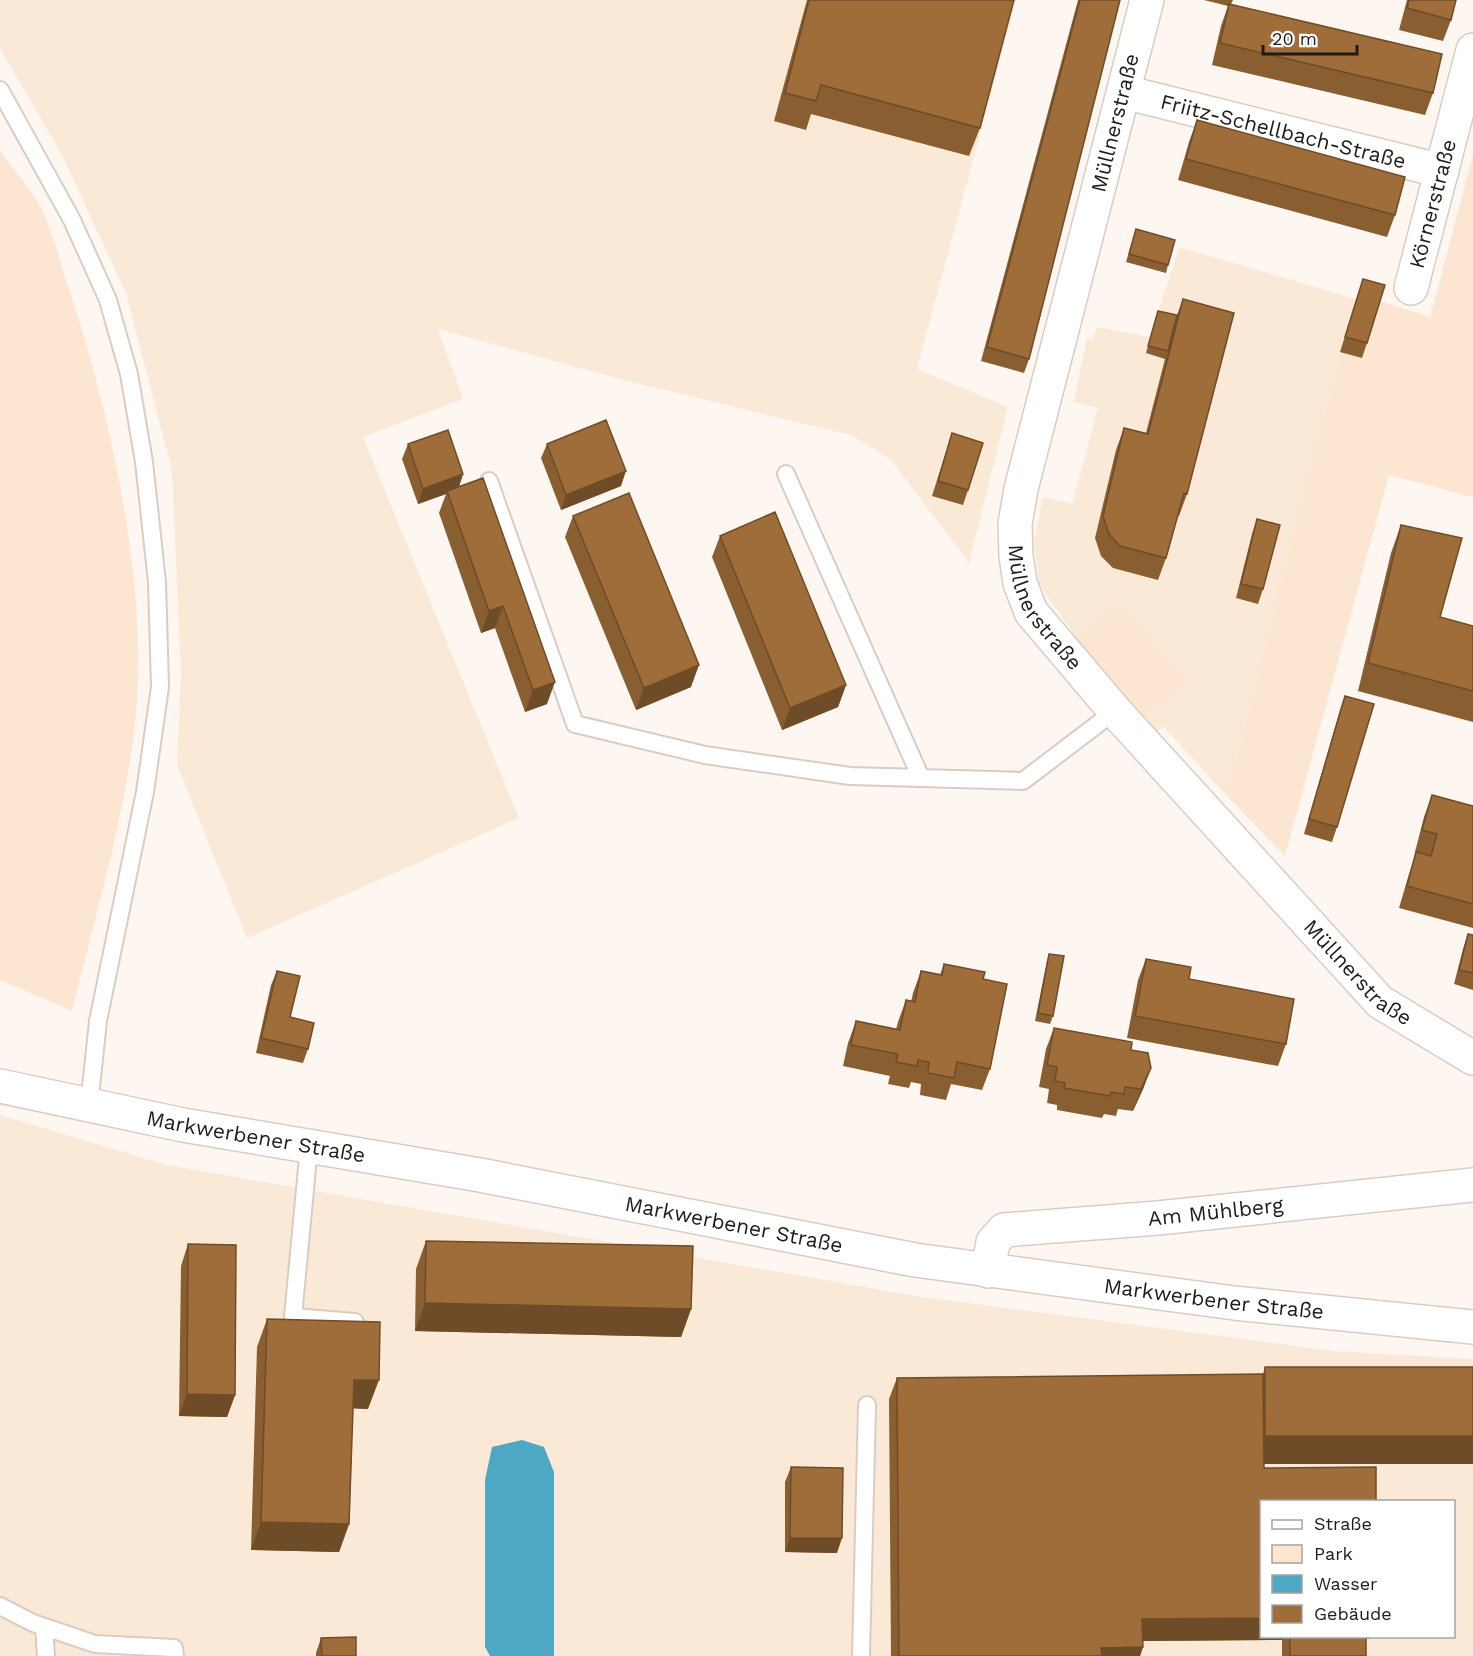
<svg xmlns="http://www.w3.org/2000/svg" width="1473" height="1656" viewBox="0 0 1473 1656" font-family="'Work Sans',sans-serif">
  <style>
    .built { fill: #fbe9d8; fill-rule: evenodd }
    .green { fill: #fce6d1 }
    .water { fill: #4ea8c3 }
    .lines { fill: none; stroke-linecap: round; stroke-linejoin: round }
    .lane-casing { stroke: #d9cdc3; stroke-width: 20 }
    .street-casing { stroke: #d9cdc3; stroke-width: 36 }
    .secondary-casing { stroke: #d9cdc3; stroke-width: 36 }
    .lane { stroke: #fff; stroke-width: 16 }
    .street { stroke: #fff; stroke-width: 33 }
    .secondary { stroke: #fff; stroke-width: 33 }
    .wall { fill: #895e31 }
    .shaded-wall { fill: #6f4c28 }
    .building { fill: #9f6d39; stroke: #6f4c28; stroke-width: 1.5 }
    .labels { text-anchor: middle; stroke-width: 5; stroke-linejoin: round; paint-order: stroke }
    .street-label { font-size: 21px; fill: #1f1b17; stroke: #fff }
  </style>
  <rect width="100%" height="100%" fill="#fef7f1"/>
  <path class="built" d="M0 0H1016L917 369 1008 407 969 563 891 460 851 435 623 380 438 329 463 399 363 437 519 818 247 938 177 765 181 674 172 471 126 293 62 155 0 48Z
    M1179 247 1356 299 1226 795 1163 726 1157 732 1077 639 1039 584 1034 543 1043 497 1072 504 1098 408 1074 402 1087 338 1092 340 1097 327 1150 337Z
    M0 1115 167 1165 922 1297 1334 1351 1473 1359V1656H0ZM1262 1502H1454V1636H1262Z"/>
  <path class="green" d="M0 151C13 169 32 189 42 210 53 232 59 259 67 283 110 411 150 588 135 724 124 821 95 917 72 1011L0 980Z
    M1473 155V497L1389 475 1285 856 1226 795 1340 352 1358 294 1430 317Z
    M1119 602 1186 681 1144 717 1077 639Z"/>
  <path class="water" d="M522 1440 544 1447 554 1472V1656H490L485 1647V1480L492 1447Z"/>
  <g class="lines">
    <g class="lane-casing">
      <path id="lane" d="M0 90 72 220 108 300 129 374 144 462 157 582 160 687 145 792 98 1021 89 1106
        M786 474 921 778
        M489 481 575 724 705 755 850 776 1023 781 1115 711
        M309 1147 293 1317 355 1322
        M0 1606 33 1623 95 1644 174 1648 175 1656
        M44 1627 46 1656
        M861 1656 867 1405"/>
    </g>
    <g class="street-casing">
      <g id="street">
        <path id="s1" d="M1147 0 1021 489 1015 524 1016 556 1020 583 1031 612 1115 711 1380 1002 1473 1058"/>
        <path id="s2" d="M1124 92 1442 171"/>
        <path id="s3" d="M1411 288 1473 50"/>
        <path id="s4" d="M988 1271 993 1242 1004 1230 1158 1218 1473 1185"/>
      </g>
    </g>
    <g class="secondary-casing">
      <g id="secondary">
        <path id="s5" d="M0 1086 183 1125 480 1175 915 1260 1234 1303 1473 1327"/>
      </g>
    </g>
    <use href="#lane" class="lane"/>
    <use href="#street" class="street"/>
    <use href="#secondary" class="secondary"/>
  </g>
  <path class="wall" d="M807 0H1014L980 128 969 156 811 114 806 130 774 121Z
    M1078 0H1120L1029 359 1024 373 981 361Z
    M1204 0H1233L1231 4 1433 93 1425 115 1212 65 1221 26 1228 6Z
    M1407 0H1456L1451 20 1443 41 1399 30Z
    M1197 120 1395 215 1387 237 1178 180 1189 142Z
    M1136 229 1168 265 1166 273 1126 262Z
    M1363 279 1367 343 1362 358 1340 352Z
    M1183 299 1187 494 1179 516H1178L1166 558 1158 580 1113 568 1101 556 1095 538 1116 450 1124 428 1146 433 1165 359 1146 353 1158 311 1177 315Z
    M952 433 968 490 963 505 932 496Z
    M408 444 463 474 459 487 547 704 525 712 495 628 481 633 439 513 446 494 418 504 402 459Z
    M547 444 621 486 561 510 541 458Z
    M573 516 691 687 636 710 565 537Z
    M1257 519 1263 589 1258 604 1236 598 1252 534Z
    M1401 525 1440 617 1473 626V722L1358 691 1391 553Z
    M720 536 846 685 838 707 782 730 712 557Z
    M1345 696 1337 827 1332 842 1304 834 1340 710Z
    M1432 795 1473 806V928L1399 908 1409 874 1416 853 1415 852 1424 817Z
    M1468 934 1473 935V990L1454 984 1463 949Z
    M1049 954 1053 1016 1050 1024 1035 1021 1047 961Z
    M1146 959 1189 979 1286 1044 1278 1066 1127 1038 1138 980Z
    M944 964 983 979 990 1069 982 1090 951 1084 946 1100 920 1095 921 1084 911 1082 909 1088 888 1084 890 1076 843 1066 848 1043 856 1021 896 1029 898 1022 906 1000 911 1002 913 993 921 971 940 975Z
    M277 971 290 1017 308 1049 303 1063 256 1053 271 985Z
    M1054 1028 1131 1050 1151 1068 1143 1089 1133 1111 1118 1109 1116 1116 1104 1114 1102 1118 1057 1110V1105L1047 1103 1049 1089 1039 1087 1046 1049Z
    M426 1241 691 1309 681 1337 415 1331 416 1269Z
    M188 1244 235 1395 227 1417 179 1416 181 1266Z
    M267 1319 368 1409 353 1408 349 1524 339 1552 251 1550 257 1347Z
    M1265 1367 1473 1464H1264L1262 1636H1370L1369 1639H1366V1656H1282V1640L1143 1641V1647L1140 1656H891L889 1399 897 1378 1263 1374Z
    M791 1467 837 1553 785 1552V1482Z
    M321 1638 356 1656H316V1653Z"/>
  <path class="shaded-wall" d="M626 471 621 486 561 510 566 495Z
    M463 474 458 489 447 491 446 494 418 504 423 489Z
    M503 606 495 628 481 633 489 611Z
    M699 665 691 687 636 710 644 688Z
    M555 682 547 704 525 712 533 690Z
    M846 685 838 707 782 730 790 708Z
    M1151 1068 1143 1089 1133 1111 1141 1089Z
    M425 1303 691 1309 681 1337 415 1331Z
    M354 1380H379L368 1409 343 1408Z
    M187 1394 235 1395 227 1417 179 1416Z
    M1265 1436H1473V1464H1254Z
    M261 1522 349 1524 339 1552 251 1550Z
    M790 1538H842L837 1553 785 1552Z
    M1262 1618V1636H1283L1282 1640 1134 1641 1142 1619Z
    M1143 1647 1140 1656H1099L1101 1648Z"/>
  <path class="building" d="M809 0H1014L980 128 821 85 816 101 785 93Z
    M1080 0H1120L1029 359 987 347Z
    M1409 0H1456L1451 20 1407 8Z
    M1229 4 1442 54 1433 93 1220 43Z
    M1197 120 1405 177 1395 215 1186 159Z
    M1136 229 1175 240 1168 265 1129 254Z
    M1363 279 1385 285 1367 343 1345 337Z
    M1183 299 1234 313 1187 494 1184 493 1166 558 1120 546 1109 534 1103 516 1124 428 1148 434Z
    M1158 311 1177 315 1168 351 1148 346Z
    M606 420 626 471 566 495 547 444Z
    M448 430 463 474 423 489 408 444Z
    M952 433 983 443 968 490 938 481Z
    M483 478 555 682 533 690 503 606 489 611 447 491Z
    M629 493 699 665 644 688 573 516Z
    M775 512 846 685 790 708 720 536Z
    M1257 519 1280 525 1263 589 1241 584Z
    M1401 525 1462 538 1440 617 1473 626V691L1368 663Z
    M1345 696 1374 704 1337 827 1309 819Z
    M1432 795 1473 806V904L1407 886 1416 852 1431 856 1437 834 1422 830Z
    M1468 934 1473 935V973L1459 970Z
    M1049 954 1064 956 1053 1016 1038 1013Z
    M1146 959 1191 967 1189 979 1294 999 1286 1044 1135 1016Z
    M944 964 985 972 983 979 1007 984 990 1069 957 1062 954 1078 928 1073 929 1062 918 1060 917 1066 896 1062 898 1054 851 1045 856 1021 900 1030 906 1000 915 1002 921 971 942 975Z
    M277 971 300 976 290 1017 314 1023 308 1049 261 1038Z
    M1054 1028 1132 1042 1131 1050 1148 1053 1151 1068 1141 1089 1125 1087 1124 1094 1111 1092 1110 1096 1064 1088 1065 1083 1055 1081 1057 1067 1047 1065Z
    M426 1241 693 1246 691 1309 425 1303Z
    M188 1244 236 1245 235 1395 187 1394Z
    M267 1319 380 1322 379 1380H354L349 1524 261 1522Z
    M1265 1367H1473V1436H1265Z
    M1263 1374 1264 1468 1376 1467V1502H1262V1618L1142 1619 1143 1647 1101 1648 1102 1656H899L897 1378Z
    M791 1467 843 1468 842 1538H790Z
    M1290 1636H1366V1656H1290Z
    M356 1637V1656H322L321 1638Z"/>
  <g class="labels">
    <g class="street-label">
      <text transform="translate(1115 123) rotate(-76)" y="7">Müllnerstraße</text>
      <text dy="7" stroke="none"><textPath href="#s2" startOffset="164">Friitz-Schellbach-Straße</textPath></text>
      <text dy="7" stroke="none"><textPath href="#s3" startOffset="87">Körnerstraße</textPath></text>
      <text dy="7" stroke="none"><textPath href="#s1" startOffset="632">Müllnerstraße</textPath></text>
      <text dy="7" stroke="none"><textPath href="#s1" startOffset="1118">Müllnerstraße</textPath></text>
      <text dy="7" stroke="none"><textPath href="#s5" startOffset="261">Markwerbener Straße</textPath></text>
      <text dy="7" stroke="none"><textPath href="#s4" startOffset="258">Am Mühlberg</textPath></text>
      <text dy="7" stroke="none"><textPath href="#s5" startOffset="747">Markwerbener Straße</textPath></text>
      <text dy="7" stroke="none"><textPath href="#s5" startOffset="1233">Markwerbener Straße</textPath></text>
    </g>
  </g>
  <rect x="1260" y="1500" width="195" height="138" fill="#ffffff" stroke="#a5a4a2" stroke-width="1.5"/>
  <rect x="1272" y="1520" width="30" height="9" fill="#ffffff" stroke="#a5a4a2" stroke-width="1.5"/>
  <text x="1314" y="1530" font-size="18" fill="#1f1b17">Straße</text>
  <rect x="1272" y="1545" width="30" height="18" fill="#fce6d1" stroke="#a5a4a2" stroke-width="1.5"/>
  <text x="1314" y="1560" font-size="18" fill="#1f1b17">Park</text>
  <rect x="1272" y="1575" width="30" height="18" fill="#4ea8c3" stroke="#a5a4a2" stroke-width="1.5"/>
  <text x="1314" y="1590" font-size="18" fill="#1f1b17">Wasser</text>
  <rect x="1272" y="1605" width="30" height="18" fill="#9f6d39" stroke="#a5a4a2" stroke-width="1.5"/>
  <text x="1314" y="1620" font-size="18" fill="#1f1b17">Gebäude</text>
  <path d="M1263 45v9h94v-9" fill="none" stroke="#1f1b17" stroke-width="3"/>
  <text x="1272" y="45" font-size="18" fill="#1f1b17" stroke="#ffffff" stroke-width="4.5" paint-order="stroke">20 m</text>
</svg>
